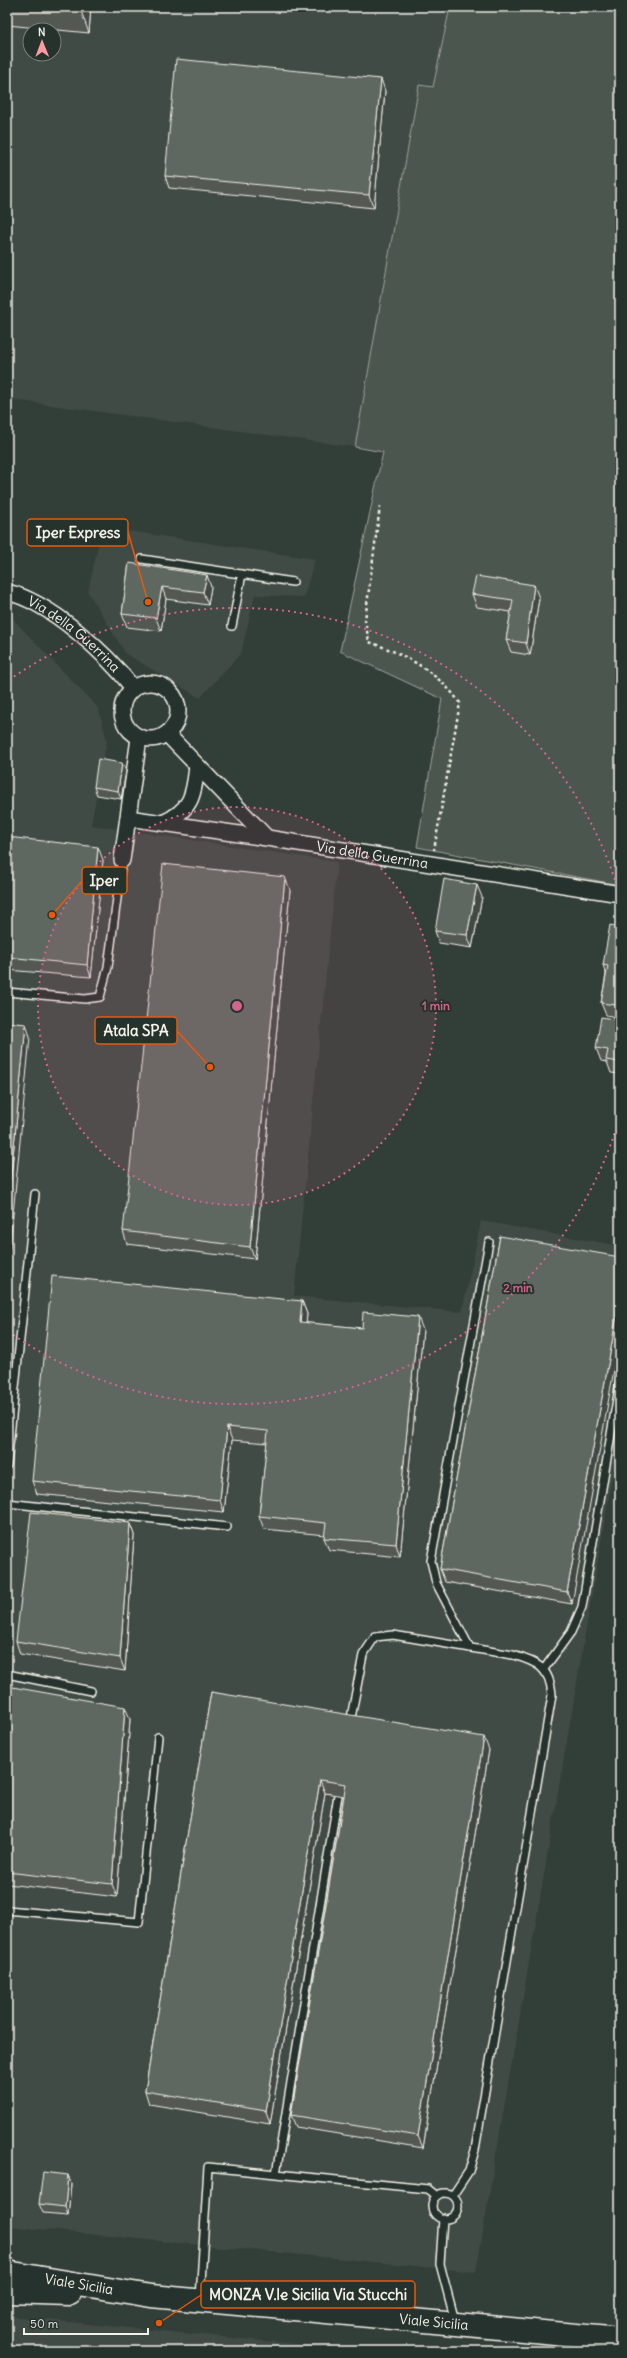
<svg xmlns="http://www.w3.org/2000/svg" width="627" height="2358" viewBox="0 0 627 2358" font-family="Delius,sans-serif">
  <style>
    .built { fill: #404b44; fill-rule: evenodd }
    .green { fill: #4c564f; stroke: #a0a49c }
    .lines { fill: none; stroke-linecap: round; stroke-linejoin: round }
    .lane-casing { stroke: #f4f1e8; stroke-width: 10 }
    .street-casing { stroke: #f4f1e8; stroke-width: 18 }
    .primary-casing { stroke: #f4f1e8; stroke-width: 25 }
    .path { stroke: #f4f1e8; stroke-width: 2.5; stroke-dasharray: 3 3; stroke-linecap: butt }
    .lane { stroke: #26332d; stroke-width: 7 }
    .street { stroke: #26332d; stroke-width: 15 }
    .primary { stroke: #26332d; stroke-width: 22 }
    .wall { fill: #525953; stroke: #f4f1e8 }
    .shaded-wall { fill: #424944; stroke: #f4f1e8 }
    .building { fill: #5f6861; stroke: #f4f1e8 }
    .ring { fill: none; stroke: #d4648c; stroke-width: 2; stroke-dasharray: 2 4 }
    .labels { text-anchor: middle; stroke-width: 4; stroke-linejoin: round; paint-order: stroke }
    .street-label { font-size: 14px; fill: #f4f1e8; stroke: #26332d }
    .centre { fill: #d4648c; stroke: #26332d; stroke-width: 2 }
    .ring-label { font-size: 12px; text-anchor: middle; font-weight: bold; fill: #d4648c; stroke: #26332d; stroke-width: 4; stroke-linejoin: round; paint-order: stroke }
    .leader { fill: none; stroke: #e8590c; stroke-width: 1.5 }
    .callout-dot { fill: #e8590c; stroke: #26332d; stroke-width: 1.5 }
    .callout { fill: #26332d; stroke: #e8590c; stroke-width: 1.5 }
    .callout-label { font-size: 15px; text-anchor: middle; font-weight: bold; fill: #f4f1e8 }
  </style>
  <rect width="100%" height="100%" fill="#323e38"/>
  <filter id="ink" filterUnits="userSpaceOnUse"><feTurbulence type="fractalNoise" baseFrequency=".025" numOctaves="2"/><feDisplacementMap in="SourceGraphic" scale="8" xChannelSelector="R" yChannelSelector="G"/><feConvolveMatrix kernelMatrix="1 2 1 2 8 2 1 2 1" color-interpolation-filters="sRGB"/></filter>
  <g filter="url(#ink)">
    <path class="built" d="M7 7H450L433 87 419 85 355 447 7 399ZM30 30H54V54H30Z
      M102 527 315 559 304 597 255 595 241 653 200 698 126 654 88 592Z
      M7 617H11L98 708 107 740 91 825 337 862 294 1296 462 1312 481 1221 620 1246V1431L476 2272 7 2226Z
      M7 2316 366 2351H7Z"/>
    <path class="green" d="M450 7H620V885L417 847 442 699 340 651 383 452 355 447 419 85 433 87Z"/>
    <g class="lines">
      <g class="lane-casing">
        <path id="lane" d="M142 559 293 582
          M232 626 242 574
          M7 992 85 999 100 997 108 967 122 860
          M7 1465 35 1194
          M7 1503 227 1527
          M470 1648 436 1583 431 1561 489 1242
          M544 1669 571 1632 582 1607 620 1381
          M7 1674 91 1691
          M350 1723 363 1655 375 1637 393 1635 513 1655C537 1662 550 1667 552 1695L475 2150 469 2171 453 2195
          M338 1795 276 2174 428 2189 437 2196
          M7 1910 139 1922 158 1737
          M432 2206a13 13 0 1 1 26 0a13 13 0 1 1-26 0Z
          M443 2218 440 2264 455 2321
          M200 2299 208 2167 276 2174"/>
      </g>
      <g class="street-casing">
        <g id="street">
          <path id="s1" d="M7 592C50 602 106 653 133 688"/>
          <circle cx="150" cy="711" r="28"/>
          <path d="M167 734 267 838"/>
          <path id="s2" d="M128 818 267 838 620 894"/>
          <path d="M163 823C191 810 194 796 197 766"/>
          <path d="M122 860 139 738"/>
        </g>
      </g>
      <g class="primary-casing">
        <g id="primary">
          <path id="s3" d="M7 2272 151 2296 620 2339"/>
          <path d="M7 2292 70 2294"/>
        </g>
      </g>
      <path class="path" d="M380 506 365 620 369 642C405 654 438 672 460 703L434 850"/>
      <use href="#lane" class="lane"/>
      <use href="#street" class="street"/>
      <use href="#primary" class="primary"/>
    </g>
    <path class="wall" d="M7 7H91L89 33 7 25Z
      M385 91 374 208 169 188 165 176Z
      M129 563 211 587 208 605 166 599 161 631 127 627 122 614Z
      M472 594 539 598 530 655 511 652 506 640 511 612 477 607Z
      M126 771 121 799 97 795 94 787Z
      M7 837 103 860 91 977 7 970Z
      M290 890 255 1259 127 1244 123 1231Z
      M482 897 472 948 439 943 435 931Z
      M620 927V1018L606 1015 601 1003 606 974 603 965Z
      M620 1020V1074L611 1073 607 1062 601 1061 596 1048Z
      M500 1236 572 1604 445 1582 440 1569Z
      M302 1301 307 1314 306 1323 362 1328 423 1330 400 1557 329 1550 324 1538 325 1535 264 1529 259 1516 267 1443 232 1440 224 1512 37 1494 32 1481Z
      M130 1523 134 1535 125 1671 20 1654 16 1641Z
      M7 1686 130 1719 117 1897 7 1884Z
      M211 1692 489 1750 423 2148 296 2127 291 2115 344 1796 325 1793 270 2124 149 2104 145 2091Z
      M68 2175 71 2184 68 2215 43 2213 39 2204Z"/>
    <path class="shaded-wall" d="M81 7H91L89 33 81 11Z
      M381 79 385 91 374 208 369 195Z
      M207 575 211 587 208 605 203 592Z
      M534 585 539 598 530 655 526 643Z
      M162 587 166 599 161 631 156 618Z
      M122 763 126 771 121 799 118 791Z
      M98 847 103 860 91 977 87 965Z
      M285 877 290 890 255 1259 250 1247Z
      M477 885 482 897 472 948 467 935Z
      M620 981V1017L616 1005Z
      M26 1024 30 1037 7 1277V1217Z
      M620 1298V1336L572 1604 567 1592Z
      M302 1301 307 1314 305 1335 300 1322Z
      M418 1317 423 1330 400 1557 396 1544Z
      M227 1427 232 1440 224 1512 220 1500Z
      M130 1523 134 1535 125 1671 120 1658Z
      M125 1707 130 1719 117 1897 112 1884Z
      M484 1737 489 1750 423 2148 418 2136Z
      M320 1780 325 1793 270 2124 266 2111Z
      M68 2175 71 2184 68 2215 65 2207Z"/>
    <path class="building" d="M44 7H81V11Z
      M176 59 381 79 369 195 165 176Z
      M129 563 207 575 203 592 162 587 156 618 122 614Z
      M476 576 534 585 526 643 506 640 513 600 472 594Z
      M98 759 122 763 118 791 94 787Z
      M7 837 98 847 87 965 7 957Z
      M163 864 285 877 250 1247 123 1231Z
      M444 879 477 885 467 935 435 931Z
      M610 925 620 927V981L616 1005 601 1003 608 966 603 965Z
      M601 1017 620 1020V1062L606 1060 608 1050 596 1048Z
      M7 1022 26 1024 7 1217Z
      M500 1236 620 1257V1298L567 1592 440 1569Z
      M52 1276 302 1301 300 1322 362 1328 363 1312 418 1317 396 1544 324 1538 326 1523 259 1516 268 1431 227 1427 220 1500 32 1481Z
      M31 1512 130 1523 120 1658 16 1641Z
      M7 1686 125 1707 112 1884 7 1872Z
      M211 1692 484 1737 418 2136 291 2115 346 1784 320 1780 266 2111 145 2091Z
      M43 2172 68 2175 65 2207 39 2204Z
      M116 2349 132 2351H116Z"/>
  </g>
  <circle cx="237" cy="1006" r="199" fill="#d4648c" fill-opacity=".12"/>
  <g class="ring">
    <circle cx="237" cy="1006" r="199"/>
    <path d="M620 1116A398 398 0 0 1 9 1332M9 680A398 398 0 0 1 620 896"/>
  </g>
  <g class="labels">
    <g class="street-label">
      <text dy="5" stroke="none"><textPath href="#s1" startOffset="80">Via della Guerrina</textPath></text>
      <text dy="5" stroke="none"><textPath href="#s2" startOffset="247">Via della Guerrina</textPath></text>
      <text dy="5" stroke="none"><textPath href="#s3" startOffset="73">Viale Sicilia</textPath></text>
      <text dy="5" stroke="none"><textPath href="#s3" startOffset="430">Viale Sicilia</textPath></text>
    </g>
  </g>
  <circle cx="237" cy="1006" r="6" class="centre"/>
  <g class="ring-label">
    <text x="436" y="1010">1 min</text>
    <text x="518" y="1292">2 min</text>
  </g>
  <path class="leader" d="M148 602L128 532M52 915L82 881M210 1067L177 1031M159 2323L201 2295"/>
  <g class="callout-dot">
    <circle cx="148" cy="602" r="4"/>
    <circle cx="52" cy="915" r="4"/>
    <circle cx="210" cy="1067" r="4"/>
    <circle cx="159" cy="2323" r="4"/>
  </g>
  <g class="callout">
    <rect x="27" y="519" width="101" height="27" rx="4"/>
    <rect x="82" y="867" width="45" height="27" rx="4"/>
    <rect x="95" y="1017" width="82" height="27" rx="4"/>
    <rect x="201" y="2281" width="214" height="27" rx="4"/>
  </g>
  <g class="callout-label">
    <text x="78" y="538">Iper Express</text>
    <text x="104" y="886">Iper</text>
    <text x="136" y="1036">Atala SPA</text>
    <text x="308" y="2300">MONZA V.le Sicilia Via Stucchi</text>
  </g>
  <rect width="627" height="2358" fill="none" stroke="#26332d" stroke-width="24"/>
  <rect x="12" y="12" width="603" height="2334" fill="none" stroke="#f4f1e8" stroke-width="1.5" filter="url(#ink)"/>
  <g transform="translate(42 42) rotate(359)"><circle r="19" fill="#26332d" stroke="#787f78"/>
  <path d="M0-3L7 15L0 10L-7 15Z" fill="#ff9aa2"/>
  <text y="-6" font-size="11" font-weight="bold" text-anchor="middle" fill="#f4f1e8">N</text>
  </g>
  <path d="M24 2328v6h124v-6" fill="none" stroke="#f4f1e8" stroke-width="2"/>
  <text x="30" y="2328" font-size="12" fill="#f4f1e8" stroke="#26332d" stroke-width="3" paint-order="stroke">50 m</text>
</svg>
